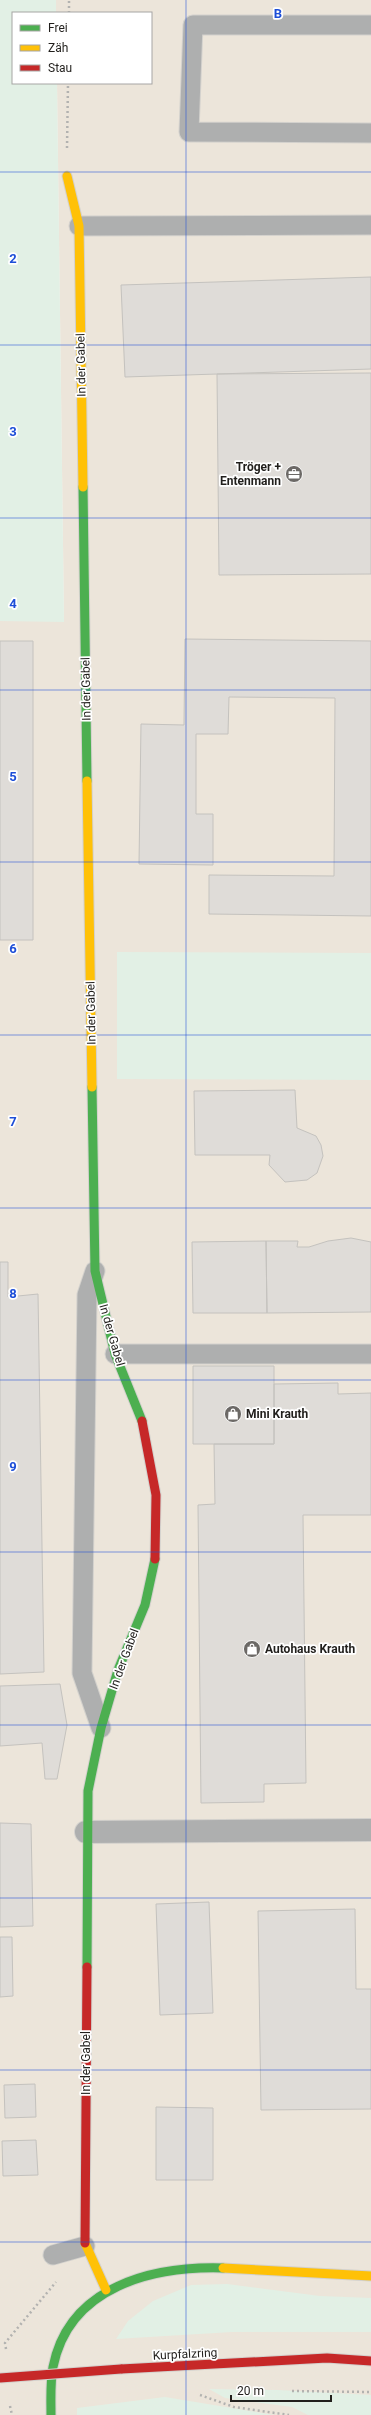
<svg xmlns="http://www.w3.org/2000/svg" width="371" height="2415" viewBox="0 0 371 2415" font-family="Roboto,sans-serif">
  <style>
    .built { fill: #ece5da }
    .green { fill: #e2f0e5 }
    .building { fill: #dfdcd8; stroke: #c4c2be }
    .lines { fill: none; stroke-linecap: round; stroke-linejoin: round }
    .lane-casing { stroke: #d3d1cd; stroke-width: 21 }
    .street-casing { stroke: #d3d1cd; stroke-width: 24 }
    .fast-casing { stroke: #d3d1cd; stroke-width: 11 }
    .slow-casing { stroke: #d3d1cd; stroke-width: 11 }
    .jam-casing { stroke: #d3d1cd; stroke-width: 11 }
    .path { stroke: #b2b2b0; stroke-width: 2.5; stroke-dasharray: 2 3; stroke-linecap: butt }
    .lane { stroke: #aeafaf; stroke-width: 19 }
    .street { stroke: #aeafaf; stroke-width: 22 }
    .fast { stroke: #4caf50; stroke-width: 9 }
    .slow { stroke: #ffc107; stroke-width: 9 }
    .jam { stroke: #c62828; stroke-width: 9 }
    .jam-bridge-casing { stroke: #d3d1cd; stroke-width: 11; stroke-linecap: butt }
    .jam-bridge { stroke: #c62828; stroke-width: 9 }
    .grid { fill: none; stroke: #1d4ed8; stroke-width: 1; stroke-opacity: 0.55 }
    .labels { text-anchor: middle; stroke-width: 3.5; stroke-linejoin: round; paint-order: stroke }
    .street-label { font-size: 12px; fill: #211f1c; stroke: #fff }
    .poi-label { font-size: 12px; font-weight: bold; fill: #211f1c; stroke: #fff; text-anchor: start }
    .grid-label { font-size: 13px; text-anchor: middle; font-weight: bold; fill: #1d4ed8; stroke: #fff; stroke-width: 3.5; stroke-linejoin: round; paint-order: stroke }
  </style>
  <rect width="100%" height="100%" fill="#f6f3ee"/>
  <path class="built" d="M56 0H371V2415H0V621H64L57 83H151V13H56Z"/>
  <path class="green" d="M0 0H56V13H13V83H57L64 622 0 621Z
    M117 952 371 953V1080L117 1079Z
    M227 2284 320 2296 371 2298V2332H232L116 2339 128 2321 153 2301 191 2285Z
    M209 2389 278 2390 371 2395V2415H308L292 2407 225 2398Z
    M165 2397 274 2415H77V2408Z"/>
  <path class="building" d="M371 277V369L125 377 121 285Z
    M371 373V574L219 575 217 374Z
    M185 639 371 641V916L209 914V875L334 876 335 698 229 697 228 734H196V814H213V865L139 864 141 724 184 725Z
    M0 641H33V940H0Z
    M295 1090 297 1128 316 1136 321 1145 323 1156 317 1173 307 1180 285 1182 269 1165 270 1155H195L194 1091Z
    M351 1238 371 1242V1312L267 1313 266 1241H298L297 1247H309L328 1241Z
    M266 1241 267 1313H193L192 1242Z
    M0 1262H8V1297L38 1294 44 1672 0 1674Z
    M193 1366H274V1444H193Z
    M338 1383V1394L371 1393V1515H303L306 1783 264 1784V1802L201 1803 198 1505 215 1504 214 1444H274V1384Z
    M60 1684 67 1725 57 1779H45L42 1743 0 1746V1686Z
    M0 1823 31 1824 33 1926 0 1927Z
    M209 1902 213 2013 160 2015 156 1904Z
    M355 1909 356 1989H371V2109L261 2110 258 1911Z
    M0 1937H12L13 1996 0 1997Z
    M35 2084 36 2117 5 2118 4 2085Z
    M156 2107 213 2108V2180H156Z
    M36 2140 38 2175 3 2176 2 2141Z"/>
  <g class="lines">
    <g class="lane-casing">
      <path id="lane" d="M371 25H193L189 132 371 133
        M79 226 371 225
        M95 1271 87 1295 82 1673 101 1728
        M115 1354H371
        M53 2255 85 2246"/>
    </g>
    <g class="street-casing">
      <path id="street" d="M86 1832 371 1830"/>
    </g>
    <g class="fast-casing">
      <path id="fast" d="M83 487 87 781
        M92 1087 95 1271 115 1354 142 1421
        M87 1967 88 1791 101 1728 118 1670 145 1605 155 1559
        M51 2415C51 2399 50 2383 53 2367 69 2286 153 2266 223 2268"/>
    </g>
    <g class="slow-casing">
      <path id="slow" d="M67 176 79 226 83 487
        M87 781 92 1087
        M85 2243 106 2290
        M223 2268 371 2276"/>
    </g>
    <g class="jam-casing">
      <path id="jam" d="M142 1421 156 1495 155 1559
        M85 2243 87 1967
        M121 2369 327 2358 371 2361"/>
    </g>
    <path class="path" d="M69 13V0
      M67 148 68 83
      M6 2349 5 2343 56 2282
      M292 2391 371 2392
      M200 2395 234 2407 289 2415
      M10 2406 12 2415"/>
    <use href="#lane" class="lane"/>
    <use href="#street" class="street"/>
    <use href="#fast" class="fast"/>
    <use href="#slow" class="slow"/>
    <use href="#jam" class="jam"/>
    <g class="jam-bridge-casing">
      <path id="jam-bridge" d="M0 2378 121 2369"/>
    </g>
    <use href="#jam-bridge" class="jam-bridge"/>
  </g>
  <path class="grid" d="M186 0V2415M0 172H371M0 345H371M0 518H371M0 690H371M0 862H371M0 1035H371M0 1208H371M0 1380H371M0 1552H371M0 1725H371M0 1898H371M0 2070H371M0 2242H371"/>
  <defs>
    <g id="office-disc" transform="scale(0.9)"><circle r="9.5" fill="#6c6966" stroke="#fff"/><path d="M-6-3h4V-5.5h4V-3h4V5H-6ZM-1-4.5V-3h2v-1.5ZM-6 0V1H6V0Z" fill="#fff"/></g>
    <g id="shop-disc" transform="scale(0.9)"><circle r="9.5" fill="#6c6966" stroke="#fff"/><path d="M-5-2.5h2.3a2.7 3.5 0 0 1 5.4 0H5L5.5 6h-11ZM-1.5-2.5h3a1.5 2.3 0 0 0-3 0Z" fill="#fff"/></g>
  </defs>
  <g fill-rule="evenodd">
    <use href="#office-disc" x="294" y="474"/>
    <use href="#shop-disc" x="233" y="1414"/>
    <use href="#shop-disc" x="252" y="1649"/>
  </g>
  <g class="labels">
    <g class="street-label">
      <text transform="translate(81 365) rotate(-91)" y="4">In der Gabel</text>
      <text transform="translate(86 689) rotate(-91)" y="4">In der Gabel</text>
      <text transform="translate(91 1013) rotate(-91)" y="4">In der Gabel</text>
      <text transform="translate(112 1335) rotate(74)" y="4">In der Gabel</text>
      <text transform="translate(124 1659) rotate(-70)" y="4">In der Gabel</text>
      <text transform="translate(86 2063) rotate(-90)" y="4">In der Gabel</text>
      <text transform="translate(185 2354) rotate(-3)" y="4">Kurpfalzring</text>
    </g>
    <g class="poi-label">
      <text x="281" y="471" text-anchor="end">Tröger +<tspan x="281" dy="14">Entenmann</tspan></text>
      <text x="246" y="1418">Mini Krauth</text>
      <text x="265" y="1653">Autohaus Krauth</text>
    </g>
  </g>
  <g class="grid-label">
    <text x="278" y="18">B</text>
    <text x="13" y="263">2</text>
    <text x="13" y="436">3</text>
    <text x="13" y="608">4</text>
    <text x="13" y="781">5</text>
    <text x="13" y="953">6</text>
    <text x="13" y="1126">7</text>
    <text x="13" y="1298">8</text>
    <text x="13" y="1471">9</text>
  </g>
  <rect x="12" y="12" width="140" height="72" fill="#ffffff" stroke="#a6a5a4"/>
  <rect x="20" y="25" width="20" height="6" fill="#4caf50" stroke="#a6a5a4"/>
  <text x="48" y="32" font-size="12" fill="#211f1c">Frei</text>
  <rect x="20" y="45" width="20" height="6" fill="#ffc107" stroke="#a6a5a4"/>
  <text x="48" y="52" font-size="12" fill="#211f1c">Zäh</text>
  <rect x="20" y="65" width="20" height="6" fill="#c62828" stroke="#a6a5a4"/>
  <text x="48" y="72" font-size="12" fill="#211f1c">Stau</text>
  <path d="M231 2395v6h100v-6" fill="none" stroke="#211f1c" stroke-width="2"/>
  <text x="237" y="2395" font-size="12" fill="#211f1c" stroke="#ffffff" stroke-width="3" paint-order="stroke">20 m</text>
</svg>
